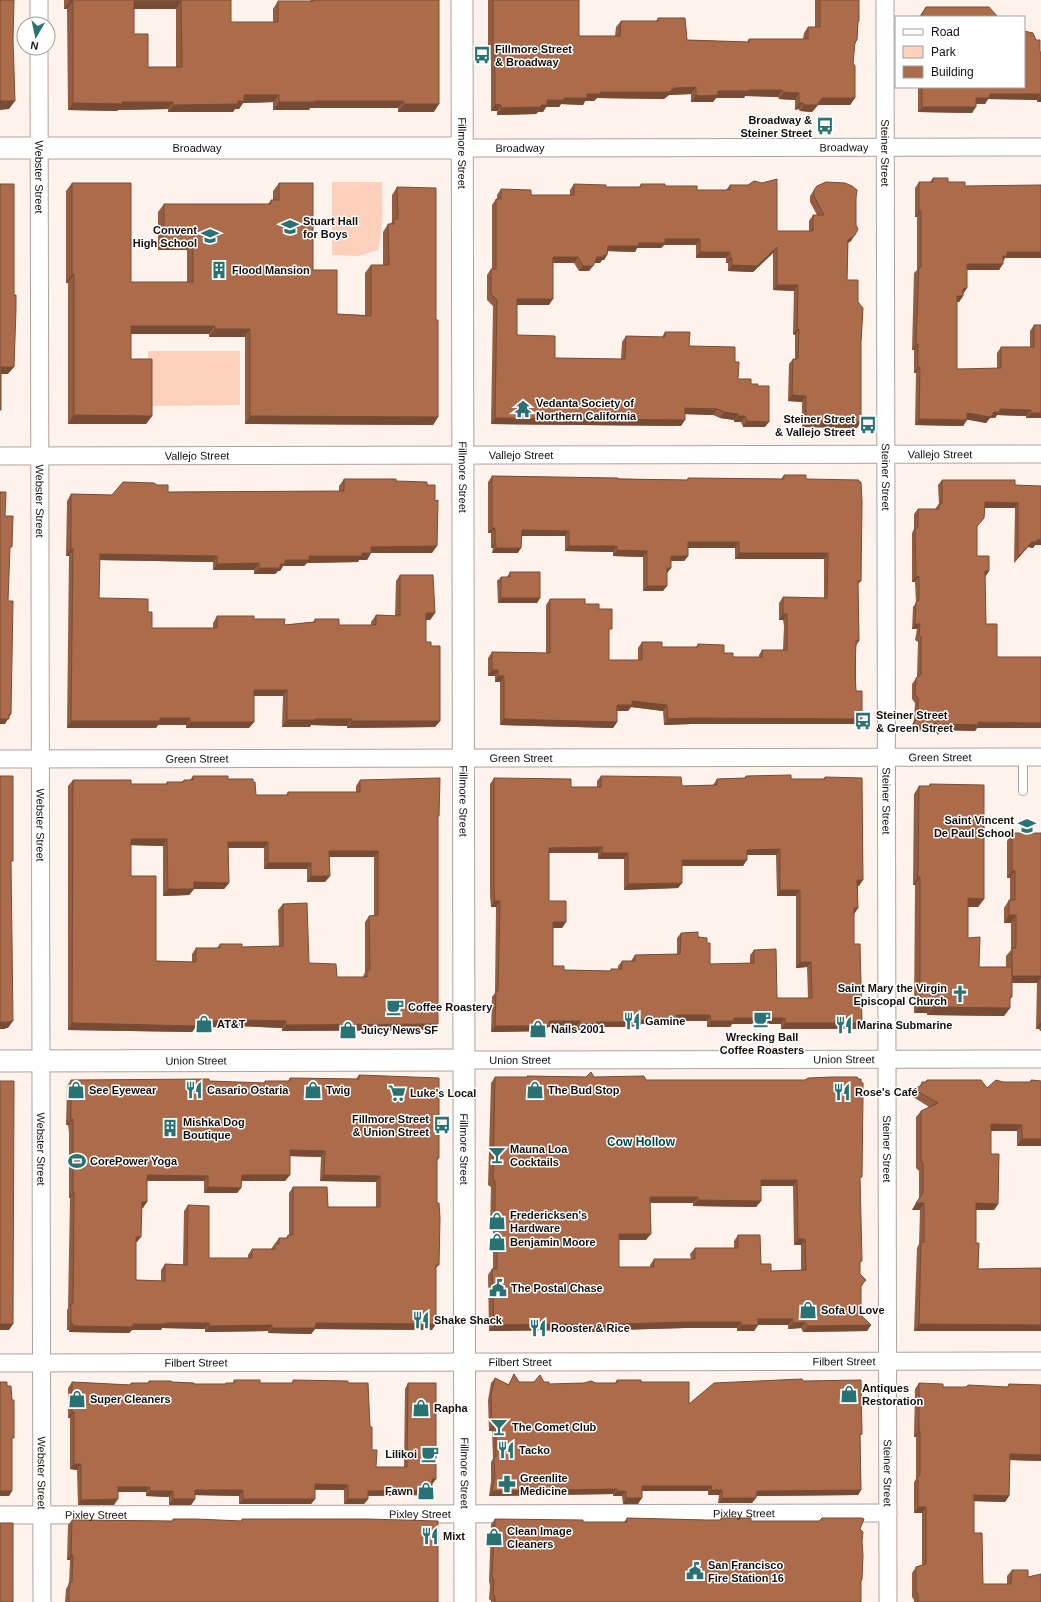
<svg xmlns="http://www.w3.org/2000/svg" width="1041" height="1602" viewBox="0 0 1041 1602" font-family="Helvetica,sans-serif">
  <style>
    .green { fill: #fdd0bb }
    .lines { fill: none; stroke-linecap: round; stroke-linejoin: round }
    .service-casing { stroke: #afa39e; stroke-width: 10 }
    .minor-casing { stroke: #afa39e; stroke-width: 19 }
    .tertiary-casing { stroke: #afa39e; stroke-width: 23 }
    .service { stroke: #fff; stroke-width: 8 }
    .minor { stroke: #fff; stroke-width: 17 }
    .tertiary { stroke: #fff; stroke-width: 21 }
    .wall { fill: #945d40; fill-rule: evenodd }
    .shaded-wall { fill: #784c34 }
    .building { fill: #ac6c4b; stroke: #784c34; fill-rule: evenodd }
    .labels { text-anchor: middle; stroke-width: 3; stroke-linejoin: round; paint-order: stroke }
    .poi-label { font-size: 11px; font-weight: bold; fill: #14100e; stroke: #fff; text-anchor: start }
    .street-label { font-size: 11px; fill: #14100e; stroke: #fff }
    .neighbourhood-label { font-size: 12px; font-weight: bold; fill: #024648; stroke: #fff }
  </style>
  <rect width="100%" height="100%" fill="#fef2ec"/>
  <path class="green" d="M332 182H382C382 204 384 228 378 250L358 256 332 255Z
    M148 351H240V405L149 406Z"/>
  <g class="lines">
    <g class="service-casing">
      <path id="service" d="M1023 757V791"/>
    </g>
    <g class="minor-casing">
      <g id="minor">
        <path d="M39 0V24"/>
        <path id="s1" d="M885 0 888 1602"/>
        <path id="s2" d="M39 48 42 1602"/>
        <path id="s3" d="M462 148 1041 147"/>
        <path id="s4" d="M0 456 1041 454"/>
        <path id="s5" d="M0 759 1041 757"/>
        <path id="s6" d="M464 1060 1041 1059"/>
        <path id="s7" d="M0 1363 1041 1361"/>
        <path id="s8" d="M0 1515 888 1513"/>
      </g>
    </g>
    <g class="tertiary-casing">
      <g id="tertiary">
        <path id="s9" d="M462 0 465 1602"/>
        <path id="s10" d="M0 148H462"/>
        <path id="s11" d="M0 1061 464 1060"/>
      </g>
    </g>
    <use href="#service" class="service"/>
    <use href="#minor" class="minor"/>
    <use href="#tertiary" class="tertiary"/>
  </g>
  <path class="wall" d="M64 0H231V22H273V9L278 1H310L311 0H439L434 112H398V108H310L309 110H273V102L243 103 239 109H235L233 112H168V109L118 110 117 111 68 110 67 9H64ZM134 9H176V67H148L134 34Z
    M488 0H579V36H615L616 27 621 21H656L658 18 687 40 747 42 749 39H803L804 33 808 27H815V0H859V21L858 23 857 40 855 44 853 63 855 98 850 105H818L812 112 800 111 798 109 795 110V100L779 99 778 97 745 96 744 98H716L713 102H691V94L669 95 664 99 597 98 594 101H585L583 105 561 104 559 107H546L543 112H538L536 114 497 115V111H491V60L488 56Z
    M926 7 998 17H919Z
    M1040 52H1041V102H1037V100L988 99 985 104H976L972 113 918 112V87H1024Z
    M933 178 948 182 965 186 1041 252V258H1005L999 270H967V288L963 294V296L959 302H957V369H997V353L1001 347H1030V331L1034 325H1041V418H1026V416L997 415 995 418H990L986 423 967 419 963 426 915 425 916 373H914V350H912L914 273 917 270V217H915V188L919 182H930Z
    M72 183 131 282H187V250H158V212L164 204H268L271 200H273V191L279 183 313 270 337 314 365 315V273L371 265H383V232L388 224H390L392 222V195L397 187 436 320 438 417 433 425 245 424V337H209V334H131V359L152 416 146 424H68V283H66V191Z
    M574 184 606 187H639L641 184 665 186 697 190H726L730 185 777 231H809V221L813 215H817L810 202V196L814 190 856 198 851 241 848 243 847 280 858 302 861 342 857 428 802 427V402L788 401 789 364 793 359H795V335L793 334 794 291 773 290V253L753 272 728 271V263H726V258H696V245H664L661 248H637L635 252 608 251 607 255 604 260H602L600 263H594L589 271H579L574 263H553L549 305H517V335L555 358 621 359 622 342 626 336 662 337 665 332 689 346 735 362 738 379 757 386 765 427H743L741 422H734V420L720 418 713 415 685 414 681 426 491 424 493 306 487 300V275L491 269H492V205L496 199H497V195L501 189 531 195H570V190Z
    M784 475 806 479 861 581 858 584 859 641 856 646V691L858 724H691L664 725 663 711 631 707 628 711H617V722L613 728 500 725V682H495V676H488V658L492 652 546 653V605L550 599 585 604 599 609 609 633V660H638V648L642 642 662 647H696L698 644 724 653 733 657H759V655L762 650H783L784 626 783 620H779V603L783 597 824 598V559H735V548H688V556L684 561H671V568L667 573 663 591H643V557L613 556V552L565 551V536H521L518 553H492L493 548H491V533H488V482L492 476 687 480 688 478 781 479Z
    M344 479 396 481 432 553H371L367 560H359L358 562 307 563 304 566H283L280 571H278L275 574H254V570H213V562L100 560 99 598 148 612 152 628H213V623L217 616 254 619 284 625 313 622 315 619 339 625H371V622L376 615 395 616 396 581 400 575 435 613 430 620H426V642L431 646 440 721 435 727 347 728V726L311 725 310 727H282L283 696H254V722L249 728H186V725H158L156 728H67L69 556H66L67 501 71 494 112 495 157 485 168 492 339 491V486Z
    M942 480 1015 485 1035 545 1033 548 1028 547 1014 563 1015 508H985L984 518 977 527V556L989 571 985 577 977 728 975 731 942 730 938 735 933 728 909 733 914 720 915 703 912 699V684L917 677 918 642 915 640 917 629H912L913 607 916 603 915 582H912V533L914 529V514L918 509H935L939 504 938 485Z
    M510 572 540 598 537 603H498L497 581 501 577H507Z
    M193 776 228 779 253 782 256 795H286L288 792H356V786L360 780 438 818V1024L434 1030 282 1031V1028L238 1026 195 1028 192 1032 68 1030V786L73 780 131 784H166L167 782H182L184 780H190ZM131 845 163 846V896L189 895 194 889H224L229 883 228 848H264V869H307V882H325L330 876 329 857H374V915L369 916 365 922V972L363 977H337L309 963 283 904 278 910 279 946 242 947 220 944 217 948H196L192 954V962L156 961 131 876Z
    M601 776 682 786 713 785 717 779 744 778 746 776 791 779H823L825 777 859 886H858V908L854 914V944L858 1029H781V1024H732L730 1027H707V1021H673L672 1023 641 1024 640 1026 619 1027H594L593 1030H576V1026L548 1027 545 1031 491 1032 492 997 495 993 496 907H491L490 896V784L494 778 571 787H597V781ZM549 853H598V859H624V890L678 888 682 883V866H743L747 855H776L777 896H796V968L807 967 808 998H777L754 950 750 955V963L710 964 707 943 698 937 681 933 677 938V954L635 955 631 961H622L618 966V969H611L610 971 564 970 553 966V928H562L566 922 549 901Z
    M930 784 984 899 978 907H968V938L979 967H1006V956L1011 950V923H1004V908L1009 900H1010V878H1007V841L1012 833H1041V1031H1040L1039 1029H1036L1037 983H1012V997L1010 999V1008L1004 1016 927 1015V1013H914L915 885H913L914 794 919 786H929Z
    M359 1075 439 1158 437 1161V1203L439 1265 436 1268 432 1330 315 1329 311 1334 268 1333V1331L205 1332V1329L162 1328 161 1330H132L129 1333 69 1332V1330H67V1310L68 1308 70 1198H69V1132L68 1125H66L67 1086 71 1080 209 1081 264 1083 265 1081H288L290 1078 356 1079ZM290 1156 321 1157 320 1181 376 1182V1207H328L293 1187 289 1193V1235H288L286 1238H279L271 1249H252L248 1255V1258H209L188 1205 184 1211 183 1265 165 1264 161 1270V1281L136 1280V1242H137L142 1208H143L147 1181H204V1193H237L241 1188V1181H285L290 1175Z
    M527 1076 586 1077H594L646 1080 860 1179V1274L866 1280 861 1287V1315L871 1325 867 1331 803 1332 801 1328 788 1329V1325H758L754 1331H737V1328H685L616 1330 615 1332H580V1330L489 1331 488 1275 492 1269H493V1228H490L491 1187 488 1185 491 1083 495 1077H527ZM761 1186H793L794 1245H801V1270L771 1271 761 1264 738 1235 734 1241V1248H695L690 1254 691 1259H654L650 1265V1267H619V1240H646L650 1203H693V1206L756 1207 761 1201Z
    M927 1080 987 1088 1003 1082H1030L1031 1080 1041 1081V1146H1017V1131H991V1154L998 1204 994 1210H976V1243L978 1269 1041 1268V1331H914L917 1248 919 1244 920 1210H912L919 1200V1171L916 1168V1117L921 1111 929 1107 910 1095 914 1089 919 1087 922 1082H925Z
    M514 1374 519 1382H544L549 1384 615 1383 617 1380 641 1382 689 1404 862 1434 860 1436 861 1490 858 1495 756 1496 752 1503H718L719 1495H708V1491H642L638 1504H623L622 1496H613V1494L489 1496 491 1481V1462L493 1459 492 1431H489L488 1400 491 1383 495 1378 508 1385Z
    M234 1380 260 1383H292L293 1380 348 1383 370 1427 372 1450 376 1467H404L405 1389 408 1383 436 1479 432 1484V1490L428 1495 368 1496V1499L364 1504H344V1490H315V1499L311 1504H239V1496L195 1495V1499L191 1505H169V1497L146 1496V1492H118L114 1505H78L77 1470 70 1469V1418H68V1388L72 1382 130 1385 131 1383H148L149 1381 194 1384H225L226 1383H233Z
    M919 1383 943 1387H1007L1009 1384 1041 1385V1461L1010 1460 1009 1496 1005 1502 974 1501V1533L983 1584H1007V1576L1012 1570 1028 1577 1041 1602H914V1600L912 1597V1573L916 1567 922 1565V1513H914V1482L916 1479V1437H914L915 1389Z
    M627 1518 706 1520H720L721 1518 751 1521 860 1529 862 1541V1579L861 1582V1602H491V1601L489 1599 490 1586 489 1581 491 1524 495 1519 583 1522H624Z
    M173 1519 241 1521 242 1519 438 1602H65L66 1589 69 1584 70 1560H67L68 1525 72 1520 172 1521Z"/>
  <path class="shaded-wall" d="M70 1H73L67 9H64Z
    M134 1H181L176 9H129Z
    M696 87 691 94 669 95 664 99 597 98 594 101H585L583 105 561 104 559 107H546L543 112H538L536 114 497 115 501 108 541 105 547 100 601 92Z
    M749 90H782L778 97 745 96 744 98H716L713 102H691L696 95 718 91Z
    M784 92 799 93 795 100 779 99Z
    M990 94H1040L1037 100 988 99 985 104 972 103 976 98Z
    M244 95H279L273 102 243 103 239 109H235L233 112H168L173 105 238 101Z
    M1040 96H1041V102H1037Z
    M822 98H855L850 105H818L812 112 800 111 804 105Z
    M0 101H15L9 109 0 110Z
    M315 101H404L398 108H310L309 110H273L279 102Z
    M122 102H173L168 109 118 110 117 111 68 110 73 103Z
    M799 103H803L798 109 795 110Z
    M404 104H439L434 112H398Z
    M495 104 501 105 497 111H491Z
    M922 107H976L972 113 918 112Z
    M919 211H921L917 217H915Z
    M855 235 851 241 844 245 848 240Z
    M665 239H700L696 245H664L661 248H637L635 252 604 251 608 246 639 243Z
    M164 242H193L187 250H158Z
    M777 247 773 253 753 272 728 271 732 265Z
    M700 252H730L726 258H696Z
    M1007 252H1041V258H1005L1002 262 1003 256Z
    M604 255H607L604 260H602L600 263H593L597 257Z
    M553 257H578L574 263H549Z
    M730 258H732L728 263H726Z
    M967 264H1003L999 270H963Z
    M583 266H593L589 271H579Z
    M72 274H74L68 283H66Z
    M777 285H798L794 291 773 290Z
    M967 288 963 294 959 295 963 289Z
    M957 296H963L959 302H953Z
    M517 299H553L549 305H513Z
    M131 326H215L209 334H125Z
    M215 329H250L245 337H209Z
    M797 329H799L795 335 793 334Z
    M916 344H918L914 350H912Z
    M1 367H14L8 374H0Z
    M918 367H920L916 373H914Z
    M792 395 806 396 802 402 788 401Z
    M685 408 717 409 713 415 681 414Z
    M1000 409 1031 410 1026 416 997 415 995 418H990L986 423 963 419 967 413 994 412Z
    M724 412 738 414 734 420 720 418Z
    M1031 413H1041V418H1026Z
    M74 415 152 416 146 424H68Z
    M250 416 438 417 433 425 245 424Z
    M738 416H745L741 422H734Z
    M495 418 685 420 681 426 491 424Z
    M919 419 967 420 963 426 915 425Z
    M747 421 769 422 765 427H743Z
    M806 421 861 422 857 428 802 427Z
    M985 502 1018 503 1015 508H981Z
    M492 528H495L491 533H488Z
    M522 530 569 531 565 536H518Z
    M1037 540H1041V545H1035L1033 548 1028 547 1014 563 1018 557 1032 542Z
    M688 542H739L735 548H684Z
    M495 543H496L493 548H491Z
    M437 546 432 553H371L367 560H359L358 562 307 563 304 566H283L280 571H278L275 574H254L259 568 280 564 285 560 309 556 362 553 371 547Z
    M569 546H617L613 552 565 551Z
    M496 548H521L518 553H492Z
    M71 549H73L69 556H66Z
    M617 550 647 551 643 557 613 556Z
    M739 553H828L824 559H735Z
    M100 554 217 556 213 562 95 560Z
    M671 556H688L684 561H667Z
    M259 563 254 570H213L217 564Z
    M667 568H671L667 573Z
    M985 571H989L985 577H981Z
    M919 576 915 582H912L916 577Z
    M647 586H667L663 591H643Z
    M501 598H540L537 603H498Z
    M426 613H435L430 620H422Z
    M783 614H787L783 620H779Z
    M915 624H920L917 629H912Z
    M492 670H498L495 676H488Z
    M498 676H504L500 682H495Z
    M254 690H287L283 696H249Z
    M632 701 667 705 663 711 631 707 628 711H613L617 705Z
    M9 714H11L5 724H0V719Z
    M160 718H190L186 725H158L156 728H67L71 721Z
    M695 718 862 719 858 724H691L664 725 668 719Z
    M315 719H352L347 726 311 725 310 727H282L287 720Z
    M504 719 617 722 613 728 500 725Z
    M352 721H440L435 727 347 728Z
    M190 722H254L249 728H186Z
    M978 722 1041 723V728H977L975 731 942 730 946 724Z
    M936 723 933 728 909 733 912 727Z
    M131 839H167L163 846 126 845Z
    M228 842H268L264 848H224Z
    M602 847 598 853H545L549 848Z
    M780 849 776 855H743L747 850Z
    M329 851H378L374 857H325Z
    M602 853H628L624 859H598Z
    M682 860H747L743 866H678Z
    M268 863H311L307 869H264Z
    M1012 871H1015L1010 878H1007Z
    M311 876H330L325 882H307Z
    M918 877H920L915 885H913Z
    M857 880H863L859 886H854Z
    M194 882 229 883 224 889H189Z
    M682 883 678 888 624 890 628 884Z
    M168 889H194L189 895 163 896Z
    M780 890H800L796 896H777Z
    M968 898 984 899 978 907H963Z
    M495 901H500L496 907H491Z
    M854 908H858L854 914Z
    M1009 915H1016L1011 923H1004Z
    M553 922H566L562 928H549Z
    M800 962H811L807 967 796 968Z
    M1011 976H1041V978L1037 983H1006Z
    M920 1005H933L927 1013H914Z
    M933 1007 1010 1008 1004 1016 927 1015Z
    M676 1015H710L707 1021H673L672 1023 641 1024 640 1026 619 1027H594L593 1030H576L580 1024 596 1022 644 1019Z
    M734 1018H785L781 1024H732L730 1027H707L711 1021Z
    M242 1020 286 1021 282 1028 238 1026 195 1028 192 1032 68 1030 72 1023 196 1022Z
    M13 1021 8 1028H6L5 1029H0V1022Z
    M549 1021H580L576 1026 548 1027 545 1031 491 1032 495 1026Z
    M1041 1022V1026L1039 1029H1036Z
    M785 1023H862L858 1029H781Z
    M438 1024 434 1030 282 1031 286 1025Z
    M71 1119H73L68 1125H66Z
    M991 1124 1022 1125 1017 1131H986Z
    M1022 1139H1041V1146H1017Z
    M290 1150 325 1151 321 1157 285 1156Z
    M147 1175 208 1176 204 1181H143Z
    M242 1175H290L285 1181H237Z
    M324 1175 380 1176 376 1182 320 1181Z
    M761 1180H797L793 1186H757Z
    M208 1187 241 1188 237 1193H204Z
    M73 1192H74L70 1198H69Z
    M650 1197H698L693 1203H646Z
    M698 1200 761 1201 756 1207 693 1206Z
    M142 1202H147L143 1208H138Z
    M916 1203H924L920 1210H912Z
    M976 1203 998 1204 994 1210H972Z
    M495 1222H497L493 1228H490Z
    M619 1234H651L646 1240H615Z
    M136 1237H141L137 1242H132Z
    M798 1239H805L801 1245H794Z
    M758 1319H793L788 1325H754Z
    M690 1322H741L737 1328H685L616 1330 615 1332H580L584 1326 619 1324Z
    M805 1322 801 1328 788 1329 793 1323Z
    M165 1323H209L205 1329 162 1328 161 1330H132L129 1333 69 1332 73 1326Z
    M316 1323 436 1324 432 1330 315 1329 311 1334 268 1333 272 1328Z
    M0 1324H13L9 1330H0Z
    M71 1324H73L69 1330H67Z
    M584 1324 580 1330 489 1331 494 1325Z
    M919 1324 1041 1325V1331H914Z
    M272 1325 268 1331 205 1332 209 1326Z
    M741 1325H758L754 1331H737Z
    M871 1325 867 1331 803 1332 808 1326Z
    M72 1412H74L70 1418H68Z
    M496 1425 492 1431H489L492 1426Z
    M919 1431H920L916 1437H914Z
    M1010 1454 1041 1455V1461L1006 1460Z
    M74 1464H81L77 1470 70 1469Z
    M432 1479H436L432 1484Z
    M315 1484 348 1485 344 1490 311 1489Z
    M642 1486H712L708 1491H638Z
    M118 1487H150L146 1492H114Z
    M617 1489 613 1494 489 1496 492 1491Z
    M195 1490H243L239 1496 191 1495Z
    M432 1490 428 1495 364 1496 368 1491Z
    M711 1490H722L719 1495H708Z
    M861 1490 858 1495 754 1496 757 1491Z
    M0 1491H12L9 1496H0Z
    M150 1491H173L169 1497 146 1496Z
    M617 1491H626L622 1496H613Z
    M974 1495 1009 1496 1005 1502 970 1501Z
    M626 1498H642L638 1504H623Z
    M722 1498H756L752 1503H718Z
    M118 1499 114 1505H78L81 1500Z
    M173 1499H195L191 1505H169Z
    M243 1499H315L311 1504H239Z
    M348 1499H368L364 1504H344Z
    M918 1507H926L922 1513H914Z
    M71 1555H73L70 1560H67Z"/>
  <path class="building" d="M0 0H14L13 40 15 101H0Z
    M70 0H231V22H278V1H314V0H439V104H404V101H315V102H279V95H244V101H238V104L173 105V102H122V104L73 103V1H70ZM134 1H181L182 67H148V34H134Z
    M493 0H579V36H620L621 21H658V18H685L687 40 749 42V39H808V27H820V0H859V21H858L857 40 855 42 853 63 855 66V98H822L817 105H804L803 103H799V93L784 92 782 90H749V91H718V95L701 96 696 95V87L674 88 669 92H601L599 94H587V98H564V100H547V105H541V107L501 108V105L495 104V53L493 49Z
    M926 7H989L998 17H922V14Z
    M1024 31 1033 33 1036 40H1040V52H1041V96H1040V94H990L989 98H976V107H922V87H1024Z
    M933 178H948V182H965V186L1041 185V252H1007V256H1003V264H967V288L963 289V296H957V369L1001 368V347H1034V325H1041V413H1031V410L1000 409V412H994L991 417 967 413V420L919 419 920 367H918V344H916L919 267H921V211H919V182H933Z
    M777 179V231H813V215H824L814 196V190L817 186 826 182 845 183 852 186 857 190 856 198V225L858 229 855 235 848 240 847 280H858V302L863 308 861 342V422L806 421V396L792 395 793 359H798L799 329H797L798 285H777V247L757 266 732 265V258H730V252H700V239H665V243H639V246H608L607 255H604V257H597L593 266H583L578 257H553V299H517V335L555 336V358L625 359 626 336 665 337V332H690L689 346 735 347V362H739L738 379H751V384H758L757 386H769V422L747 421 745 416H738V414L724 412 717 409 685 408V420L495 418 497 300 491 294V269H496V199H501V189L531 190V195H574V184L606 185V187H641V184H665V186H697V190H730V185H748L754 181 762 183Z
    M72 183H131V282H193V242H164V204H271V200H279V183H313V270H337V314L371 316V265H389L388 224H394V219H398L397 187 436 188V320H438V417L250 416V329H215V326H131V359H152V416L74 415V274H72Z
    M0 184H14V295H16V309L14 367H1V410H0Z
    M784 475H806V479L859 480V482H861L862 502 861 581H858L859 641H856L855 672 856 691H862V719L695 718 668 719 667 705 632 701V705H617V722L504 719V676H498V670H492V652L550 653V599H585V604H599V609H612V629H609V660H642V642H662V647H698V644L724 645V653H733V657H762V650H787V614H783V597L827 598 828 553H739V542H688V556H671V568H667V586H647V551L617 550V546H569V531L522 530 521 548H496V543H495V528H492V476L618 478V479L688 480V478L784 479Z
    M344 479H396V481L427 482V485H435V501L438 500 437 546 371 547V553H362V556H309V560H285V564H280V568H259V563L217 564V556L100 554 99 598 148 599V612H152V628H217V616H254V619H285L284 625 315 622V619H339V625H376V615L400 616V575H433L435 613H426V642H431V646H440V721H352V719H315V720H287V690H254V722H190V718H160V721H71L73 549H71V494L112 495 123 482 154 483 157 485H168V492L344 491Z
    M942 480H1015V485L1041 486V540H1037V542H1032L1018 557V503L985 502 984 518 977 526V556H989V571H985L986 624H997V657H1041V723L978 722V725L946 724 942 730 936 723 912 727 918 715V698L915 694 916 678 921 674V637L919 635 920 624H915L916 602 919 600V576L916 577 915 528H918V509H939V504H942Z
    M0 492H6L5 516H13L12 547H10L8 601H13L11 714H9V719H0Z
    M510 572H540V598H501V577H510Z
    M791 775V779H825V777L862 778 863 880H857L858 908H854V944H860L862 1023H785V1018H734V1021H711L710 1015H676V1018L644 1019V1020L623 1022H596V1024H580V1021H549V1026H495L496 991H498L500 901H495L494 891V778L571 779V787H601V776L681 777 682 786 717 785V779L746 778V776ZM602 847V853H628V884L682 883V860H747V850L780 849V890H800V962H811L812 998H777L776 949 754 950V963L710 964V943H707V938L698 937V932L681 933 680 954 635 955V961H622V969H611V971L564 970V966H553V922H566V901H549V848Z
    M0 776H13V861H11L13 1021H10V1022H0Z
    M193 776H228V779H253V782H255L256 795H288V792H360V780L440 778 439 816H438V1024L286 1025V1021L242 1020 196 1022V1026L72 1023 73 780H131V784H167V782H183L184 780H193ZM131 839H167L168 889H194V882L229 883 228 842H268V863H311V876H330L329 851H378V915L369 916 370 970H367V977H337L336 964 309 963 307 903 283 904V946L242 947V944H220V948H196V962L156 961V876H131Z
    M930 784 984 785V899L968 898V938L980 937 979 967H1012V997H1010V1008L933 1007V1005H920V877H918L919 786H930Z
    M1012 833H1041V976H1012V948H1016V915H1009V900H1015V871H1012Z
    M591 1072 594 1077 644 1076 646 1080H805L808 1078 832 1077H857L858 1079H861V1082L863 1083V1096L862 1177H860L862 1261 860 1262V1274L866 1280 861 1285V1315L871 1325 808 1326 805 1322 793 1323V1319H758V1325H741V1322H690L619 1324V1326H584V1324L494 1325 492 1269H497V1222H495V1181L493 1179 495 1077H528L527 1076 586 1077ZM761 1180H797L798 1239H805L806 1270 771 1271V1264H761L760 1235H738V1248H695V1259H654V1267H619V1234H651L650 1197H698V1200L761 1201Z
    M359 1075 439 1078V1158H437V1203H439L440 1218 439 1265H436V1324L316 1323 315 1328H272V1325L209 1326V1323H165V1324H133V1327L73 1326V1324H71V1304H73L74 1192H73V1119H71V1080L209 1079V1081L265 1083V1081H290V1078L359 1079ZM290 1150 325 1151 324 1175 380 1176V1207H328L327 1187H293V1235H288V1238H279V1244H275V1249H252V1258H209V1206L188 1205 187 1265 165 1264V1281L136 1280V1237H141L142 1202H147V1175L208 1176V1187L241 1188 242 1175H290Z
    M927 1080H981L987 1088 996 1080 1003 1082H1031V1080L1041 1081V1139H1022V1125L991 1124V1154H999L998 1204 976 1203V1243H979L978 1269 1041 1268V1325L919 1324 921 1242H924V1203H916L923 1193V1164L921 1161V1111L938 1103 914 1089 922 1085V1082H926Z
    M0 1081H14L13 1324H0Z
    M514 1374 519 1382H534L540 1375 544 1382H549V1384L584 1383 591 1381 596 1383H617V1380H641V1382H689V1404L714 1383 802 1379 803 1381 861 1380 862 1434H860L861 1490 757 1491 756 1498H722V1490H711L712 1486H642V1498H626V1491H617V1489L492 1491 495 1476 494 1457 496 1456V1425L492 1426 491 1395 495 1378 509 1385Z
    M234 1380H260V1383H293V1380L348 1381V1383H368L370 1427H372V1450H377L376 1467H407L408 1383H436V1479H432V1490L368 1491V1499H348V1485L315 1484V1499H243V1490H195V1499H173V1491H150V1487H118V1499L81 1500V1464H74V1412H72V1382L131 1385V1383H149V1381H171L172 1382 194 1383V1384H226V1383H234Z
    M0 1382H7V1386H11L12 1400H14V1438H12V1491H0Z
    M919 1383 943 1384V1387H966L968 1385 1008 1387 1009 1384 1041 1385V1455L1010 1454 1009 1496 974 1495V1533H982L983 1584H1011L1012 1570H1028V1577L1041 1574V1602H918V1594L916 1592V1567L926 1564V1507H918V1476L920 1475V1431H919Z
    M627 1518 706 1520H721V1518H751V1521H819L822 1518H862L864 1519 860 1529 863 1532 862 1541 863 1556 862 1579 861 1581V1602H495V1596L493 1594 494 1581 492 1576 495 1519 583 1520V1522H627Z
    M173 1519H196L242 1521V1519H367L438 1521V1602H69V1583L72 1582 73 1555H71L72 1520 173 1521Z
    M0 1523H13V1602H0Z"/>
  <defs>
    <g id="bus-bare" transform="scale(1.38)"><path d="M-5-6H5V4H4V6H2V4H-2V6H-4V4H-5ZM-3.5-4V0h7V-4ZM-3.5 1.2v1.5H-2V1.2ZM2 1.2v1.5H3.5V1.2Z" fill="#287274" stroke="#fff" stroke-width="2.5" paint-order="stroke"/></g>
    <g id="school-bare" transform="scale(1.38)"><path d="M0-5L7-2L0 1L-7-2ZM-4 1L0 2.5L4 1V4Q0 6-4 4Z" fill="#287274" stroke="#fff" stroke-width="2.5" paint-order="stroke"/></g>
    <g id="building-bare" transform="scale(1.38)"><path d="M-4-6H4V6H1V3H-1V6H-4ZM-2.5-4.3h1.7v1.8h-1.7ZM.8-4.3h1.7v1.8H.8ZM-2.5-1h1.7V.8h-1.7ZM.8-1h1.7V.8H.8Z" fill="#287274" stroke="#fff" stroke-width="2.5" paint-order="stroke"/></g>
    <g id="temple-bare" transform="scale(1.38)"><path d="M0-6L5-2H3V0L6.5 2.5H4V6H1.5V3h-3V6H-4V2.5H-6.5L-3 0V-2H-5Z" fill="#287274" stroke="#fff" stroke-width="2.5" paint-order="stroke"/></g>
    <g id="church-bare" transform="scale(1.38)"><path d="M-1.2-6h2.4v3.5h3.3v2.4h-3.3V6h-2.4V-.1h-3.3v-2.4h3.3Z" fill="#287274" stroke="#fff" stroke-width="2.5" paint-order="stroke"/></g>
    <g id="cafe-bare" transform="scale(1.38)"><path d="M-5.5-4.5H6V0H3Q3 3.5 0 3.5H-2.5Q-5.5 3.5-5.5 0ZM3-3.2v2h1.7v-2ZM-6 4.5H4V6H-6Z" fill="#287274" stroke="#fff" stroke-width="2.5" paint-order="stroke"/></g>
    <g id="restaurant-bare" transform="scale(1.38)"><path d="M-5-6h1v4h1v-4h1v4h1v-4h1v5L-1.5 .5V6h-2V.5L-5-1ZM5-6V6H3V1.5H1.5Q1.5-4 5-6Z" fill="#287274" stroke="#fff" stroke-width="2.5" paint-order="stroke"/></g>
    <g id="shop-bare" transform="scale(1.38)"><path d="M-5-2.5h2.3a2.7 3.5 0 0 1 5.4 0H5L5.5 6h-11ZM-1.5-2.5h3a1.5 2.3 0 0 0-3 0Z" fill="#287274" stroke="#fff" stroke-width="2.5" paint-order="stroke"/></g>
    <g id="supermarket-bare" transform="scale(1.38)"><path d="M-6-5.5h2.5l.6 2H6L4.5 2H-2.5L-4.4-4H-6ZM-1.5 3.2a1.3 1.3 0 1 0 .1 0ZM3 3.2a1.3 1.3 0 1 0 .1 0Z" fill="#287274" stroke="#fff" stroke-width="2.5" paint-order="stroke"/></g>
    <g id="bar-bare" transform="scale(1.38)"><path d="M-6-5H6L.8 .8V4.5H3.5V6h-7V4.5H-.8V.8Z" fill="#287274" stroke="#fff" stroke-width="2.5" paint-order="stroke"/></g>
    <g id="stadium-bare" transform="scale(1.38)"><path d="M0-5a6.5 5 0 1 0 0 10a6.5 5 0 1 0 0-10ZM-3.5-1.8h7v3.6h-7Z" fill="#287274" stroke="#fff" stroke-width="2.5" paint-order="stroke"/></g>
    <g id="civic-bare" transform="scale(1.38)"><path d="M-.6-6.5H3V-4.5H.6V-3L4-1V1h2V6H-6V1h2V-1L-.6-3ZM-1.2 2.5V6h2.4V2.5Z" fill="#287274" stroke="#fff" stroke-width="2.5" paint-order="stroke"/></g>
    <g id="pharmacy-bare" transform="scale(1.38)"><path d="M-2-6h4v4h4v4h-4v4h-4v-4h-4v-4h4Z" fill="#287274" stroke="#fff" stroke-width="2.5" paint-order="stroke"/></g>
  </defs>
  <g fill-rule="evenodd">
    <use href="#bus-bare" x="482" y="55"/>
    <use href="#bus-bare" x="825" y="126"/>
    <use href="#school-bare" x="290" y="227"/>
    <use href="#school-bare" x="210" y="236"/>
    <use href="#building-bare" x="219" y="270"/>
    <use href="#temple-bare" x="523" y="409"/>
    <use href="#bus-bare" x="868" y="425"/>
    <use href="#bus-bare" x="863" y="721"/>
    <use href="#school-bare" x="1027" y="826"/>
    <use href="#church-bare" x="960" y="994"/>
    <use href="#cafe-bare" x="395" y="1007"/>
    <use href="#cafe-bare" x="762" y="1019"/>
    <use href="#restaurant-bare" x="632" y="1021"/>
    <use href="#shop-bare" x="204" y="1024"/>
    <use href="#restaurant-bare" x="844" y="1025"/>
    <use href="#shop-bare" x="538" y="1029"/>
    <use href="#shop-bare" x="348" y="1030"/>
    <use href="#shop-bare" x="76" y="1090"/>
    <use href="#restaurant-bare" x="194" y="1090"/>
    <use href="#shop-bare" x="313" y="1090"/>
    <use href="#shop-bare" x="535" y="1090"/>
    <use href="#restaurant-bare" x="842" y="1092"/>
    <use href="#supermarket-bare" x="397" y="1093"/>
    <use href="#bus-bare" x="442" y="1125"/>
    <use href="#building-bare" x="170" y="1128"/>
    <use href="#bar-bare" x="497" y="1155"/>
    <use href="#stadium-bare" x="77" y="1161"/>
    <use href="#shop-bare" x="497" y="1221"/>
    <use href="#shop-bare" x="497" y="1242"/>
    <use href="#civic-bare" x="498" y="1288"/>
    <use href="#shop-bare" x="808" y="1310"/>
    <use href="#restaurant-bare" x="421" y="1320"/>
    <use href="#restaurant-bare" x="538" y="1328"/>
    <use href="#shop-bare" x="849" y="1394"/>
    <use href="#shop-bare" x="77" y="1399"/>
    <use href="#shop-bare" x="421" y="1408"/>
    <use href="#bar-bare" x="499" y="1427"/>
    <use href="#restaurant-bare" x="506" y="1450"/>
    <use href="#cafe-bare" x="430" y="1454"/>
    <use href="#pharmacy-bare" x="507" y="1484"/>
    <use href="#shop-bare" x="426" y="1491"/>
    <use href="#restaurant-bare" x="430" y="1536"/>
    <use href="#shop-bare" x="494" y="1537"/>
    <use href="#civic-bare" x="695" y="1571"/>
  </g>
  <g class="labels">
    <g class="poi-label">
      <text x="495" y="53">Fillmore Street<tspan x="495" dy="13">&amp; Broadway</tspan></text>
      <text x="812" y="124" text-anchor="end">Broadway &amp;<tspan x="812" dy="13">Steiner Street</tspan></text>
      <text x="303" y="225">Stuart Hall<tspan x="303" dy="13">for Boys</tspan></text>
      <text x="197" y="234" text-anchor="end">Convent<tspan x="197" dy="13">High School</tspan></text>
      <text x="232" y="274">Flood Mansion</text>
      <text x="536" y="407">Vedanta Society of<tspan x="536" dy="13">Northern California</tspan></text>
      <text x="855" y="423" text-anchor="end">Steiner Street<tspan x="855" dy="13">&amp; Vallejo Street</tspan></text>
      <text x="876" y="719">Steiner Street<tspan x="876" dy="13">&amp; Green Street</tspan></text>
      <text x="1014" y="824" text-anchor="end">Saint Vincent<tspan x="1014" dy="13">De Paul School</tspan></text>
      <text x="947" y="992" text-anchor="end">Saint Mary the Virgin<tspan x="947" dy="13">Episcopal Church</tspan></text>
      <text x="408" y="1011">Coffee Roastery</text>
      <text x="645" y="1025">Gamine</text>
      <text x="217" y="1028">AT&amp;T</text>
      <text x="857" y="1029">Marina Submarine</text>
      <text x="551" y="1033">Nails 2001</text>
      <text x="361" y="1034">Juicy News SF</text>
      <text x="762" y="1041" text-anchor="middle">Wrecking Ball<tspan x="762" dy="13">Coffee Roasters</tspan></text>
      <text x="89" y="1094">See Eyewear</text>
      <text x="207" y="1094">Casario Ostaria</text>
      <text x="326" y="1094">Twig</text>
      <text x="548" y="1094">The Bud Stop</text>
      <text x="855" y="1096">Rose's Café</text>
      <text x="410" y="1097">Luke's Local</text>
      <text x="429" y="1123" text-anchor="end">Fillmore Street<tspan x="429" dy="13">&amp; Union Street</tspan></text>
      <text x="183" y="1126">Mishka Dog<tspan x="183" dy="13">Boutique</tspan></text>
      <text x="510" y="1153">Mauna Loa<tspan x="510" dy="13">Cocktails</tspan></text>
      <text x="90" y="1165">CorePower Yoga</text>
      <text x="510" y="1219">Fredericksen's<tspan x="510" dy="13">Hardware</tspan></text>
      <text x="510" y="1246">Benjamin Moore</text>
      <text x="511" y="1292">The Postal Chase</text>
      <text x="821" y="1314">Sofa U Love</text>
      <text x="434" y="1324">Shake Shack</text>
      <text x="551" y="1332">Rooster &amp; Rice</text>
      <text x="862" y="1392">Antiques<tspan x="862" dy="13">Restoration</tspan></text>
      <text x="90" y="1403">Super Cleaners</text>
      <text x="434" y="1412">Rapha</text>
      <text x="512" y="1431">The Comet Club</text>
      <text x="519" y="1454">Tacko</text>
      <text x="417" y="1458" text-anchor="end">Lilikoi</text>
      <text x="520" y="1482">Greenlite<tspan x="520" dy="13">Medicine</tspan></text>
      <text x="413" y="1495" text-anchor="end">Fawn</text>
      <text x="507" y="1535">Clean Image<tspan x="507" dy="13">Cleaners</tspan></text>
      <text x="443" y="1540">Mixt</text>
      <text x="708" y="1569">San Francisco<tspan x="708" dy="13">Fire Station 16</tspan></text>
    </g>
    <g class="street-label">
      <text dy="4" stroke="none"><textPath href="#s3" startOffset="382">Broadway</textPath></text>
      <text dy="4" stroke="none"><textPath href="#s10" startOffset="197">Broadway</textPath></text>
      <text dy="4" stroke="none"><textPath href="#s3" startOffset="58">Broadway</textPath></text>
      <text dy="4" stroke="none"><textPath href="#s9" startOffset="153">Fillmore Street</textPath></text>
      <text dy="4" stroke="none"><textPath href="#s1" startOffset="153">Steiner Street</textPath></text>
      <text dy="4" stroke="none"><textPath href="#s2" startOffset="129">Webster Street</textPath></text>
      <text dy="4" stroke="none"><textPath href="#s4" startOffset="940">Vallejo Street</textPath></text>
      <text dy="4" stroke="none"><textPath href="#s4" startOffset="521">Vallejo Street</textPath></text>
      <text dy="4" stroke="none"><textPath href="#s4" startOffset="197">Vallejo Street</textPath></text>
      <text dy="4" stroke="none"><textPath href="#s9" startOffset="477">Fillmore Street</textPath></text>
      <text dy="4" stroke="none"><textPath href="#s1" startOffset="477">Steiner Street</textPath></text>
      <text dy="4" stroke="none"><textPath href="#s2" startOffset="453">Webster Street</textPath></text>
      <text dy="4" stroke="none"><textPath href="#s5" startOffset="940">Green Street</textPath></text>
      <text dy="4" stroke="none"><textPath href="#s5" startOffset="197">Green Street</textPath></text>
      <text dy="4" stroke="none"><textPath href="#s5" startOffset="521">Green Street</textPath></text>
      <text dy="4" stroke="none"><textPath href="#s9" startOffset="801">Fillmore Street</textPath></text>
      <text dy="4" stroke="none"><textPath href="#s1" startOffset="801">Steiner Street</textPath></text>
      <text dy="4" stroke="none"><textPath href="#s2" startOffset="777">Webster Street</textPath></text>
      <text dy="4" stroke="none"><textPath href="#s6" startOffset="380">Union Street</textPath></text>
      <text dy="4" stroke="none"><textPath href="#s6" startOffset="56">Union Street</textPath></text>
      <text dy="4" stroke="none"><textPath href="#s11" startOffset="196">Union Street</textPath></text>
      <text dy="4" stroke="none"><textPath href="#s2" startOffset="1101">Webster Street</textPath></text>
      <text dy="4" stroke="none"><textPath href="#s9" startOffset="1149">Fillmore Street</textPath></text>
      <text dy="4" stroke="none"><textPath href="#s1" startOffset="1149">Steiner Street</textPath></text>
      <text dy="4" stroke="none"><textPath href="#s7" startOffset="520">Filbert Street</textPath></text>
      <text dy="4" stroke="none"><textPath href="#s7" startOffset="844">Filbert Street</textPath></text>
      <text dy="4" stroke="none"><textPath href="#s7" startOffset="196">Filbert Street</textPath></text>
      <text dy="4" stroke="none"><textPath href="#s2" startOffset="1425">Webster Street</textPath></text>
      <text dy="4" stroke="none"><textPath href="#s9" startOffset="1473">Fillmore Street</textPath></text>
      <text dy="4" stroke="none"><textPath href="#s1" startOffset="1473">Steiner Street</textPath></text>
      <text dy="4" stroke="none"><textPath href="#s8" startOffset="744">Pixley Street</textPath></text>
      <text dy="4" stroke="none"><textPath href="#s8" startOffset="96">Pixley Street</textPath></text>
      <text dy="4" stroke="none"><textPath href="#s8" startOffset="420">Pixley Street</textPath></text>
    </g>
    <g class="neighbourhood-label">
      <text x="641" y="1146">Cow Hollow</text>
    </g>
  </g>
  <rect x="895" y="16" width="130" height="72" fill="#ffffff" stroke="#a19f9f"/>
  <rect x="903" y="29" width="20" height="6" fill="#ffffff" stroke="#a19f9f"/>
  <text x="931" y="36" font-size="12" fill="#14100e">Road</text>
  <rect x="903" y="46" width="20" height="12" fill="#fdd0bb" stroke="#a19f9f"/>
  <text x="931" y="56" font-size="12" fill="#14100e">Park</text>
  <rect x="903" y="66" width="20" height="12" fill="#ac6c4b" stroke="#a19f9f"/>
  <text x="931" y="76" font-size="12" fill="#14100e">Building</text>
  <g transform="translate(36 36) rotate(189)"><circle r="19" fill="#ffffff" stroke="#a19f9f"/>
  <path d="M0-3L7 15L0 10L-7 15Z" fill="#287274"/>
  <text y="-6" font-size="11" font-weight="bold" text-anchor="middle" fill="#14100e">N</text>
  </g>
</svg>
